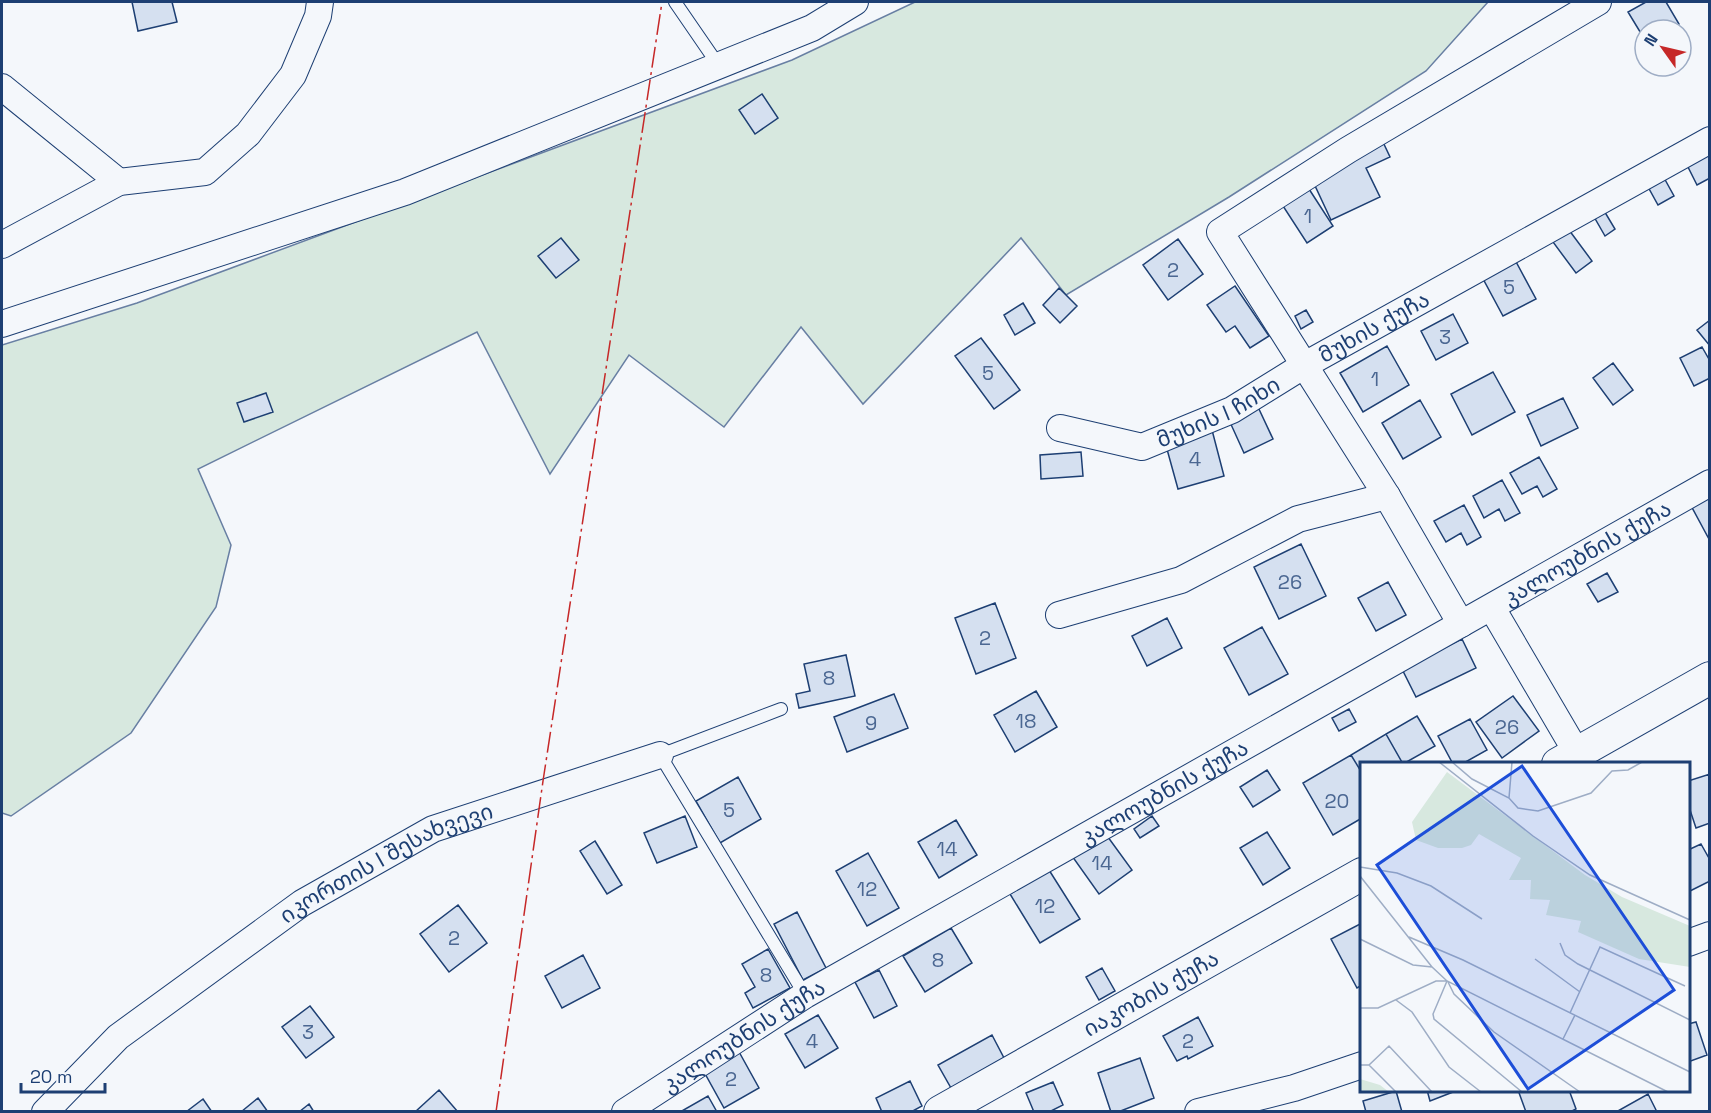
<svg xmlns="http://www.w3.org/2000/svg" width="1711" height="1113" viewBox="0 0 1711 1113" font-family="'Space Grotesk','Noto Sans Georgian',sans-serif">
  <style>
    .green { fill: #d7e8df; stroke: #687fa3; stroke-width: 1.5 }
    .building { fill: #d5e0f0; stroke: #1d3f73; stroke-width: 1.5 }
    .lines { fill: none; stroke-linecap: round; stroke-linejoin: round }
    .service-casing { stroke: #1d3f73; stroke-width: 14 }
    .minor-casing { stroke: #1d3f73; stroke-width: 28 }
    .tertiary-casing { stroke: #1d3f73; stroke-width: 34 }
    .service { stroke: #f4f7fb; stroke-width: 12 }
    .minor { stroke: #f4f7fb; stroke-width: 26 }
    .tertiary { stroke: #f4f7fb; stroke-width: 32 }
    .power { stroke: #c62828; stroke-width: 1.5; stroke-dasharray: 21 4.5 3 4.5; stroke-linecap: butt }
    .labels { text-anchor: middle; stroke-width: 4.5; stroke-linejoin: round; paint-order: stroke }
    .number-label { font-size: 20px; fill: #4b6792 }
    .street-label { font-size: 22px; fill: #1d3f73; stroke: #f4f7fb }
    .inset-road { fill: none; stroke: #9eadc5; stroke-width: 1.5 }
    .view { fill: #1d4ed8; fill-opacity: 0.15; stroke: #1d4ed8; stroke-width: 3 }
    .inset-edge { fill: none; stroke: #1d3f73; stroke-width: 3 }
  </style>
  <rect width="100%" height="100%" fill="#f4f7fb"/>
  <path class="green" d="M915 2H1488L1426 71 1229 197 1066 295 1021 238 863 404 801 327 724 427 629 355 550 474 477 332 198 469 231 545 216 607 131 733 11 816 2 813V345L137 303 792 60Z"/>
  <path class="building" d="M132 2H172L177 22 138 31Z
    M1646 2H1666L1679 24 1669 30H1645V40L1628 12Z
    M762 94 778 118 755 134 739 110Z
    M1382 140 1390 157 1366 168 1380 197 1331 220 1310 175Z
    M1707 151 1710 155V178L1697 185 1686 163Z
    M1663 176 1674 196 1658 205 1647 185Z
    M1309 189 1333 226 1307 243 1283 206Z
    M1603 209 1615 229 1605 236 1593 215Z
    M1569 230 1592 261 1576 273 1553 242Z
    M561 238 579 260 556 278 538 256Z
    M1178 239 1203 274 1168 300 1143 265Z
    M1514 258 1536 299 1503 316 1481 275Z
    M1235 286 1269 336 1250 348 1235 326 1226 332 1207 305Z
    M1059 288 1077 306 1060 323 1043 305Z
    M1023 303 1035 323 1015 335 1004 315Z
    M1306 310 1313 322 1301 329 1295 316Z
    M1453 314 1468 343 1436 360 1421 331Z
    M1710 320V346L1697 330Z
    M981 338 1020 390 994 409 955 356Z
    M1387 346 1409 385 1363 412 1340 373Z
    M1702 347 1710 361V378L1694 386 1680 358Z
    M1613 363 1633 390 1613 405 1593 378Z
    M1493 372 1515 412 1472 435 1451 394Z
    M266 393 273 412 244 422 237 403Z
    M1563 398 1578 428 1541 446 1527 415Z
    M1420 400 1441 437 1403 459 1382 423Z
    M1258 407 1273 439 1244 453 1229 420Z
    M1212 430 1224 476 1178 489 1165 442Z
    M1081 452 1083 476 1041 479 1040 455Z
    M1539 457 1557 489 1543 497 1537 486 1522 494 1510 473Z
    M1502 480 1520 513 1505 521 1499 509 1484 518 1473 496Z
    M1710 491V541L1689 502Z
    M1464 505 1481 537 1467 545 1461 533 1446 542 1434 521Z
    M1301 544 1326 596 1279 619 1254 567Z
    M1607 573 1618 592 1598 602 1587 584Z
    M1388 582 1406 615 1376 631 1358 598Z
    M995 603 1016 658 976 674 955 618Z
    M1167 618 1182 648 1147 666 1132 636Z
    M1262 627 1288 674 1249 695 1224 648Z
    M1462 639 1476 668 1416 697 1402 669Z
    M846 655 855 696 799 708 796 694 810 691 804 664Z
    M1036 691 1057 727 1015 752 994 715Z
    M894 694 908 728 847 752 834 717Z
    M1513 696 1539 731 1502 758 1476 722Z
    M1349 709 1356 722 1339 731 1332 718Z
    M1417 716 1435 746 1403 764 1386 734Z
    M1470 719 1487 750 1462 764H1453L1438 736Z
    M1386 734 1403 764H1362V773L1351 755Z
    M1351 755 1362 773V818L1333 835 1303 783Z
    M1267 770 1280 790 1253 807 1240 787Z
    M1710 774V823L1696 828 1688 804V781Z
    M738 777 761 819 720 843 696 801Z
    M685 816 697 847 657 863 644 833Z
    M1152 816 1159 826 1140 838 1134 829Z
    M956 820 977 855 939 878 918 842Z
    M1267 832 1290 868 1263 885 1240 848Z
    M1105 833 1132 870 1099 894 1072 856Z
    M595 841 622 885 607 894 580 851Z
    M1701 844 1710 860V881L1688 892V850Z
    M868 853 899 908 867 926 836 871Z
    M1049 870 1080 919 1040 943 1010 894Z
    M458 905 487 943 449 972 420 934Z
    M797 912 826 968 803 980 774 924Z
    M1362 923V985L1357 988 1331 939Z
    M951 928 972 963 925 992 903 956Z
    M768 949 790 988 753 1008 745 993 755 987 742 964Z
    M583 955 600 988 562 1008 545 976Z
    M1102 968 1115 991 1099 1000 1086 977Z
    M879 970 897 1006 874 1018 855 982Z
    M310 1006 334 1037 306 1058 282 1027Z
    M818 1015 838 1048 805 1068 785 1034Z
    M1198 1017 1213 1046 1188 1059 1187 1056 1177 1061 1163 1036Z
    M1696 1022 1707 1055 1688 1062V1024Z
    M992 1035 1004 1058 951 1088 938 1065Z
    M738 1050 759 1088 724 1108 703 1070Z
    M1140 1058 1154 1098 1118 1112H1111L1098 1073Z
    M910 1081 922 1106 911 1112H882L876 1098Z
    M1053 1082 1063 1105 1049 1112H1034L1026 1093Z
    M439 1090 458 1112H415Z
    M1427 1090H1452L1453 1092 1430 1101Z
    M1518 1090H1569L1576 1109 1570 1112H1526Z
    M1396 1091 1402 1112H1366L1363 1101Z
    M1648 1094 1657 1112H1616Z
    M708 1096 717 1112H680Z
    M258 1098 268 1112H241Z
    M203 1099 212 1112H186Z
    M309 1104 314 1112H299Z"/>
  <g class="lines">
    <g class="service-casing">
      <path id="service" d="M675 2 719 66
        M781 709 660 755 805 995"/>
    </g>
    <g class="minor-casing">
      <g id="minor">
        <path d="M2 87 119 182"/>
        <path d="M2 245 119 182 205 172 248 134 293 75 318 16 320 2"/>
        <path d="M2 324 405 192 812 28 855 2"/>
        <path id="s1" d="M1060 428 1142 447 1232 410 1303 366 1710 140"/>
        <path d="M1492 608 1577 753"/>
        <path d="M1059 615 1181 580 1298 519 1387 496"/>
        <path d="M1461 624 1387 496 1220 232 1348 150 1598 2"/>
        <path d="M1688 943 1710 935"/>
        <path id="s2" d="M45 1112 118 1037 302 903 433 829 660 755"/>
        <path id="s3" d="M625 1112 805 995 1710 483"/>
        <path d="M1198 1112 1294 1088 1362 1065"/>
      </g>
    </g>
    <g class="tertiary-casing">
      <g id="tertiary">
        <path d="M1558 764 1710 678"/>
        <path id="s4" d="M940 1112 1362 874"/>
      </g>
    </g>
    <use href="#service" class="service"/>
    <use href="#minor" class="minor"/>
    <use href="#tertiary" class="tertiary"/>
    <path class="power" d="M496 1112 543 781 662 2"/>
  </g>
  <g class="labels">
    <g class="number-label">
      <text x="1308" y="223">1</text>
      <text x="1173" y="277">2</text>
      <text x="1509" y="294">5</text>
      <text x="1445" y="344">3</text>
      <text x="988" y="380">5</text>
      <text x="1375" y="386">1</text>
      <text x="1195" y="466">4</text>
      <text x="1290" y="589">26</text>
      <text x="985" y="645">2</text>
      <text x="829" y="685">8</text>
      <text x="1026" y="728">18</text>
      <text x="871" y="730">9</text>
      <text x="1507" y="734">26</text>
      <text x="1337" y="808">20</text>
      <text x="729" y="817">5</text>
      <text x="947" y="856">14</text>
      <text x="1102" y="870">14</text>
      <text x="867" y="896">12</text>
      <text x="1045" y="913">12</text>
      <text x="454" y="945">2</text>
      <text x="938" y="967">8</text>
      <text x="766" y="982">8</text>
      <text x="308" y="1039">3</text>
      <text x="812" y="1048">4</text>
      <text x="1188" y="1048">2</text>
      <text x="731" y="1086">2</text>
    </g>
    <g class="street-label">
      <text dy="8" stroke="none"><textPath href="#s1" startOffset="346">მუხის ქუჩა</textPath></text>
      <text dy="8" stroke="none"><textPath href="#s1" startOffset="168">მუხის I ჩიხი</textPath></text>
      <text dy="8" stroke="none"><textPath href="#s3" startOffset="1113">კალოუბნის ქუჩა</textPath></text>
      <text dy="8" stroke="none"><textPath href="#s3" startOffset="627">კალოუბნის ქუჩა</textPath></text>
      <text dy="8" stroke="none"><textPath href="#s2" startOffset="426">იკორთის I შესახვევი</textPath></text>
      <text dy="8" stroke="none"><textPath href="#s4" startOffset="242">იაკობის ქუჩა</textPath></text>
      <text dy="8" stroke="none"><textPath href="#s3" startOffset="141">კალოუბნის ქუჩა</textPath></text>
    </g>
  </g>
  <g transform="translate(1360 762)">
    <rect width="330" height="330" fill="#f4f7fb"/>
    <path d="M87 10 225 113 262 135 330 164V205L279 197 218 170 221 159 186 153 190 138 170 137 171 118H149L161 96 119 72 111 83 102 86H78L56 78 52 60ZM0 317 20 323 29 330H0Z" fill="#d7e8df"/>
    <path class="inset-road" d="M79 0 173 74 230 113 330 158M92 0 112 17 149 36 158 46 178 49 231 31 252 9 268 8 282 0M149 36 152 0M0 105 37 111 71 124 122 157M0 114 72 205M49 175 103 198 330 310M0 177 53 203 72 205 87 219 308 330M200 181 205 193 218 202 330 258M175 197 220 230M87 219 73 252 74 257 162 330M88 220 94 232 134 270 220 330M36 238 52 250 89 305 121 330M0 246H18L76 219H87M210 251 240 185 325 224M203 277 215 253M0 303H9L29 284 72 330M9 303 36 330"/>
    <path class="view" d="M162 4 314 228 168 327 17 103Z"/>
    <rect width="330" height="330" class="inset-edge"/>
  </g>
  <rect width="1711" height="1113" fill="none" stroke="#1d3f73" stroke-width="6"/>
  <g transform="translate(1663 48) rotate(304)"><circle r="28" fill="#f4f7fb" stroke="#9eadc5" stroke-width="1.5"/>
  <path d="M0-4.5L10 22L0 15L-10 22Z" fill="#c62828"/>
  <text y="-9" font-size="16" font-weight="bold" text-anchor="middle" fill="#1d3f73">N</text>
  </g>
  <path d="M21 1083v9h84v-9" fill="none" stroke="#1d3f73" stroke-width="3"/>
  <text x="30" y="1083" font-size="18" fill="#1d3f73" stroke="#f4f7fb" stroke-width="4.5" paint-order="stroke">20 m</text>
</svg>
